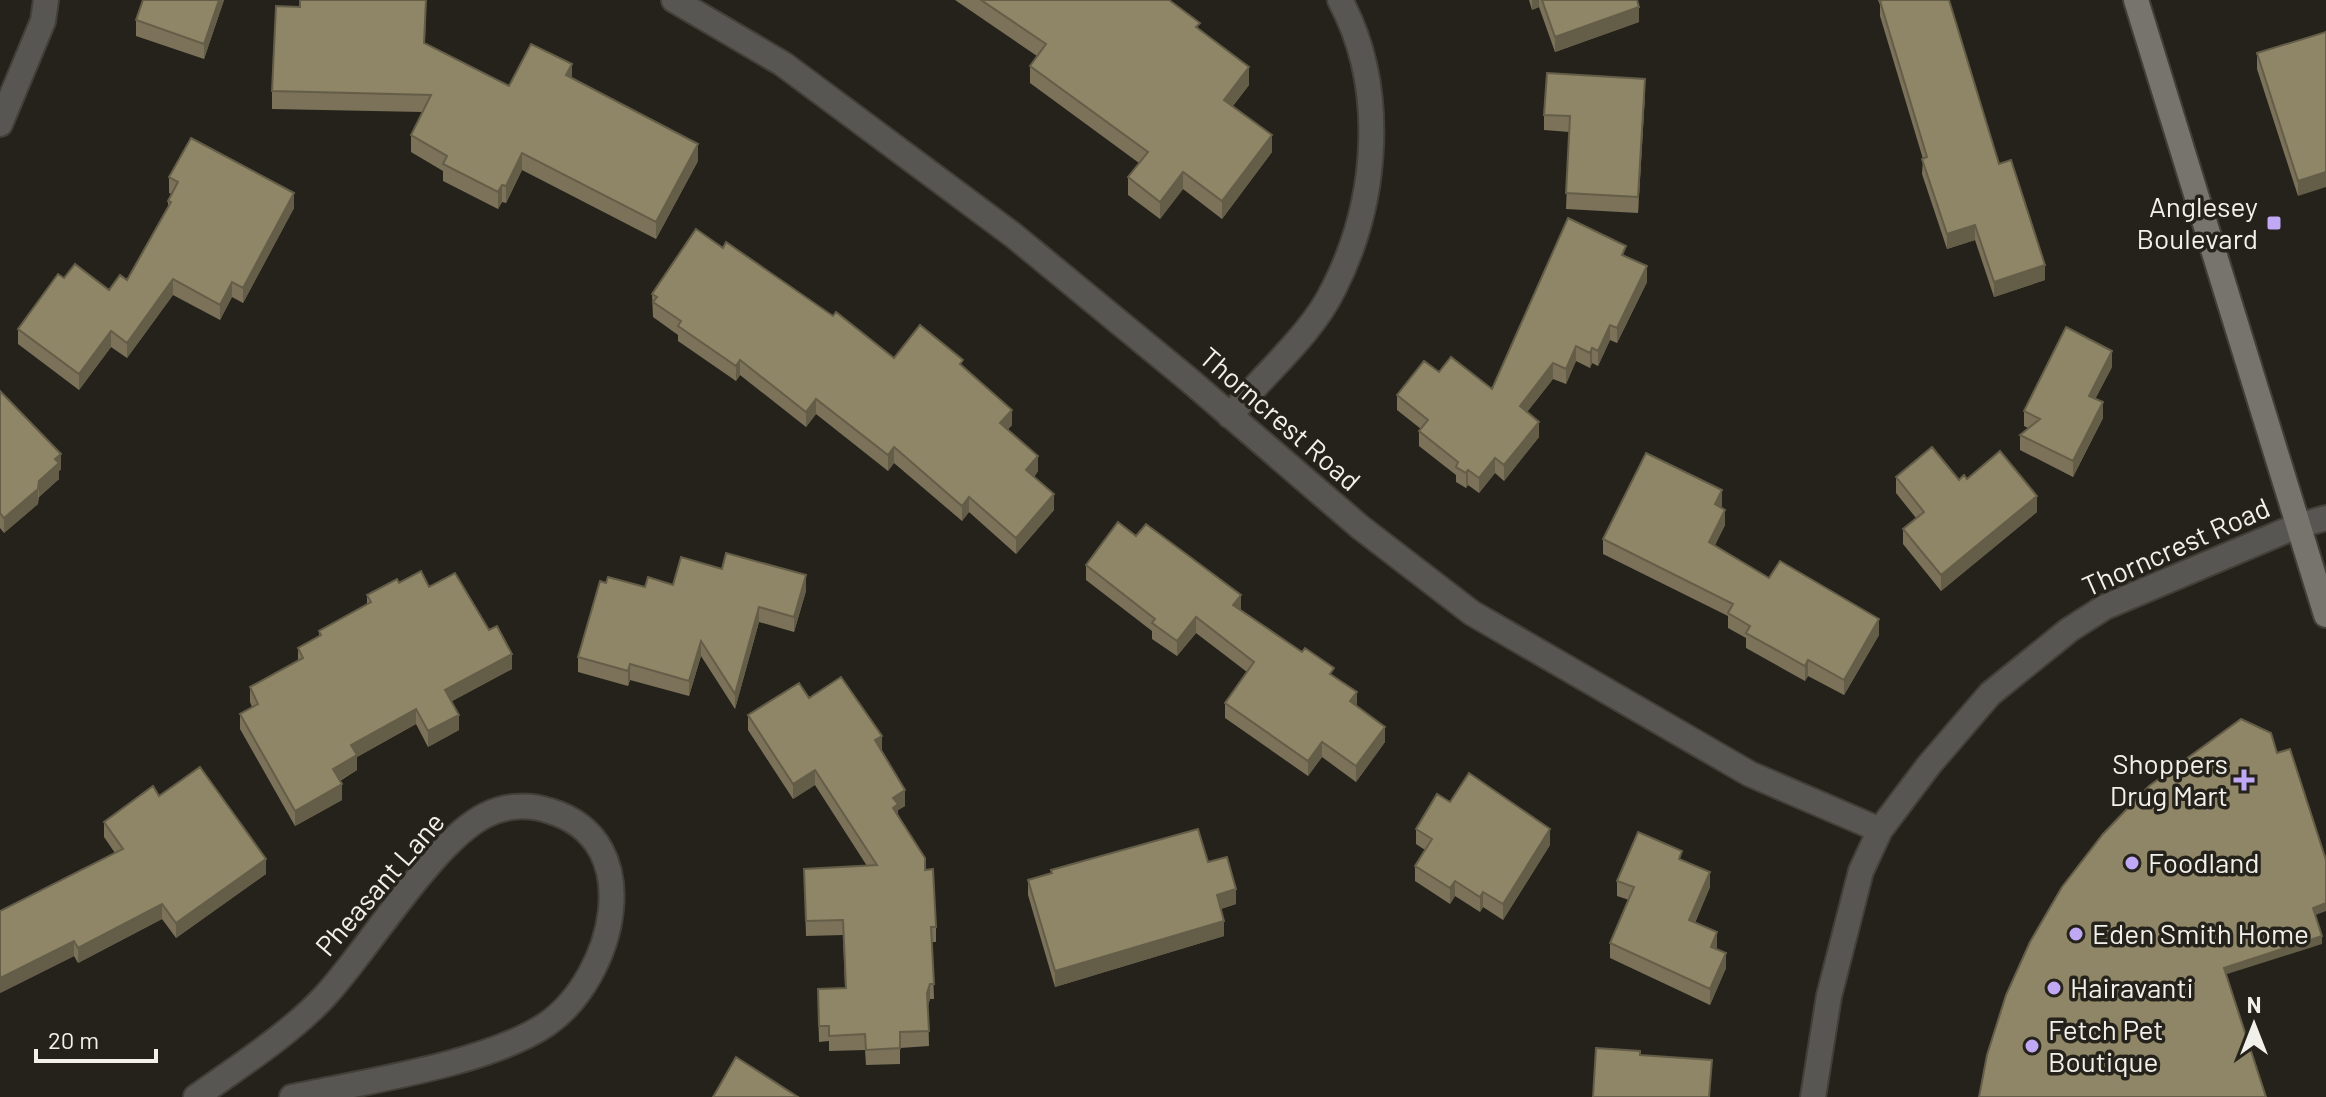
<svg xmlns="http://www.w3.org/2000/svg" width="2326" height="1097" viewBox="0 0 2326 1097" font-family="Barlow,sans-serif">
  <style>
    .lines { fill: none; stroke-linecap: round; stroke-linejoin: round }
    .minor-casing { stroke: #413f37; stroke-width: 28 }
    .secondary-casing { stroke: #413f37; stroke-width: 28 }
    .minor { stroke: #585652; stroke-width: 24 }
    .secondary { stroke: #76746d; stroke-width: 24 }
    .wall { fill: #7b7259 }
    .shaded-wall { fill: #645d48 }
    .building { fill: #8f8567; stroke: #645d48; stroke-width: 2 }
    .poi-dot { fill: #c0a8f4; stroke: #24221a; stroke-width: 3 }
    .labels { text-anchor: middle; stroke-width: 7; stroke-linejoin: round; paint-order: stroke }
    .poi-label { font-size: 28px; fill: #f2f0ea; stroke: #24221a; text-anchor: start }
    .street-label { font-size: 28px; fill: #f2f0ea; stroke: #24221a }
  </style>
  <rect width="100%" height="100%" fill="#24221a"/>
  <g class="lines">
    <g class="minor-casing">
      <path id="minor" d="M674 0 783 64 1013 235 1188 379 1360 527 1472 613 1750 774 1880 830
        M0 124 43 21 46 0
        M1230 416C1263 374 1311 336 1334 288 1378 201 1387 87 1340 0
        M196 1097C238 1067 291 1033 325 996 368 950 433 841 486 815 506 805 529 804 550 811 650 841 613 978 547 1024 488 1064 363 1082 292 1097
        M1813 1097 1829 996 1861 871 1880 830 1929 765 1990 694 2069 630 2105 607 2297 526 2326 518"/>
    </g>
    <g class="secondary-casing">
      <path id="secondary" d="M2136 0 2326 615"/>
    </g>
    <use href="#minor" class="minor"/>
    <use href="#secondary" class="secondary"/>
  </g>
  <path class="wall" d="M143 0H224L204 59 136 36V20Z
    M300 0H426L425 43 509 86 572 78 698 161 656 239 522 170 506 203 502 202 498 209 443 181V171L411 152V135L423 112 272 109V91L300 7Z
    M955 0H1169L1200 30 1249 85 1233 106 1272 152 1222 219 1183 189 1160 219 1128 195V177L1139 163 1030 83V66L1037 56Z
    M1529 0H1637L1639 22 1555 52 1539 7 1532 10Z
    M1878 0H1949L1999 164 2045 280 1994 297 1975 240 1947 249 1922 174 1923 159 1880 16V5Z
    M2326 32 2298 196 2257 69V53Z
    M1645 94 1638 213 1566 209 1569 132 1544 130V115Z
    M169 177 294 208 243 303 232 297 220 320 173 295 127 358 111 347 79 390 18 344V329L64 278 109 290 127 280 168 207V201L172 194 169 193Z
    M723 248 894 358 963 368 1012 425 1008 429 1038 471 1034 477 1054 510 1016 554 969 512 962 521 894 463 888 471 816 414 806 427 740 375 736 381 678 341V335L653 317 652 294Z
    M1626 257 1647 282 1617 343 1610 340 1598 366 1592 363 1590 368 1576 361 1566 384 1553 379 1527 412 1539 437 1504 481 1495 473 1479 493 1468 485 1466 488 1456 482V475L1419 446V431L1421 429 1397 410V395L1439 372 1492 389Z
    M2112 367 2095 399 2103 418 2073 477 2020 450V435L2028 428 2024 426V411Z
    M0 391 61 469 59 471V479L39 497 38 504 4 533 0 528Z
    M1896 477 1959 480 1967 479 2037 512 1941 591 1903 544V529L1916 518 1896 493Z
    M1722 505 1721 508 1725 525 1715 545 1769 578 1879 635 1844 695 1808 676 1805 681 1746 648V638L1728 628V616L1603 554V539Z
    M1136 536 1334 676 1385 742 1356 782 1322 757 1308 776 1225 718V703L1247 672 1196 633 1177 656 1152 639V631L1086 580V565Z
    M722 569 806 591 794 632 759 622 735 709 701 656 689 696 630 680 628 686 578 672V657L606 583 645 587 673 585Z
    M399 583 429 587 512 669 452 701 459 730 428 747 416 724 357 757V770L340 781 342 800 295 826 240 729V714L252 707 250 702V687L298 661V648L319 636V631L367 605V595Z
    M809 698 882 751 905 806 898 810V814L925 870 936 927V942H932L934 999H930L928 1006 929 1046 900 1048V1064L866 1065 865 1050 829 1051V1041L819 1042 818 1005 845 988 843 935 806 936 804 869 867 866 815 785 793 799 748 730V715Z
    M159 796 266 874 176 938 162 919 78 963 74 956 0 993 115 853 104 837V822Z
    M1450 802 1550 845 1503 920 1483 907 1480 912 1455 896 1450 904 1415 881V866L1425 850 1416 844V829Z
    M1682 860 1710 887 1695 923 1717 948 1716 949 1726 968 1710 1005 1610 958V943L1629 900 1617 896V881Z
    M1208 862 1236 904 1221 909 1224 936 1055 987 1028 895V880L1051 873V870Z"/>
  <path class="shaded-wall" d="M219 0H224L204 59V44Z
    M1532 0H1539V7L1532 10Z
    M1639 7V22L1555 52V37Z
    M572 64V81L566 75Z
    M1249 67V85L1224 117V100Z
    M1645 79V94L1638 213V197Z
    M1272 135V152L1222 219V201Z
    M698 144V161L656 239V222Z
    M522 153V170L506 203V186Z
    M1183 172V189L1160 219V202Z
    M2326 172V187L2298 196V181Z
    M502 185V202L498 209V192Z
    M294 193V208L243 303V288Z
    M1975 225V240L1947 249V234Z
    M2045 265V280L1994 297V282Z
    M1647 266V282L1617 343V328Z
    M173 279V295L127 358V343Z
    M232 282V297L220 320V305Z
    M1610 325V340L1598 366V351Z
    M111 331V347L79 390V374Z
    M1576 346V361L1566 384V369Z
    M1592 348V363L1590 368V353Z
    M2112 351V367L2089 411V396Z
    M740 360V375L736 381V366Z
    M1553 363V379L1520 421V406Z
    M816 399V414L806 427V412Z
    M2103 402V418L2073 477V461Z
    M1012 410V425L1000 438V423Z
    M1539 422V437L1504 481V465Z
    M894 447V463L888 471V455Z
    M61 454V469L59 471V479L39 497V481L55 459Z
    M1038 456V471L1026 485V470Z
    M1495 458V473L1479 493V478Z
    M1468 470V485L1466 488V473Z
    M38 489V504L4 533V518Z
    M1722 490V505L1715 520V504Z
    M1054 494V510L1016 554V538Z
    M2037 496V512L1941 591V575Z
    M969 497V512L962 521V506Z
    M1725 510V525L1709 557V542Z
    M806 575V591L794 632V617Z
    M1241 595V610L1233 605Z
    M759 607V622L735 709V694Z
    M1196 617V633L1177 656V641Z
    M1879 619V635L1844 695V680Z
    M701 641V656L689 696V681Z
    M512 654V669L445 705V690Z
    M1808 660V676L1805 681V666Z
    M630 664V680L628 686V671Z
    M1357 692V707L1350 701Z
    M416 709V724L357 757V770L333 784V769L351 745Z
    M459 715V730L428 747V731Z
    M1385 727V742L1356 782V766Z
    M882 736V751L875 740Z
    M1322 742V757L1308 776V761Z
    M815 770V785L793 799V784Z
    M342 784V800L295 826V811Z
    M905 790V806L898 810V820L893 823V798Z
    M1550 829V845L1503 920V904Z
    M266 859V874L176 938V923Z
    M1710 872V887L1689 936V920Z
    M1455 881V896L1450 904V888Z
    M1236 889V904L1217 910V895Z
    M1483 892V907L1480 912V897Z
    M2326 903V911L2313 916V908Z
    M162 904V919L78 963V948Z
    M1224 921V936L1055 987V971Z
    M1717 932V948L1711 962V947Z
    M2322 936V944L2224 975V968Z
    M74 941V956L0 993V978Z
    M1726 953V968L1710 1005V989Z
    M930 984V999L927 1008V993Z"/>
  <path class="building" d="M143 0H219L204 44 136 20Z
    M300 0H426L424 43 509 86 531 44 572 64 566 75 698 144 656 222 522 153 506 186 502 185 498 192 443 164 447 156 411 135 431 95 272 91 276 6 300 7Z
    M981 0H1169L1200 23 1196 27 1249 67 1224 100 1272 135 1222 201 1183 172 1160 202 1128 177 1148 152 1030 66 1046 44Z
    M1542 0H1637L1639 7 1555 37Z
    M1883 0H1949L1999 164 2011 160 2045 265 1994 282 1975 225 1947 234 1922 159 1927 157 1880 1Z
    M2326 32V172L2298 181 2257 53Z
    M1547 73 1645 79 1638 197 1566 193 1570 116 1544 115Z
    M191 138 294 193 243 288 232 282 220 305 173 279 127 343 111 331 79 374 18 329 58 274 64 278 75 264 109 290 120 275 127 280 171 202 168 201 178 182 169 177Z
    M1568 218 1626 246 1622 255 1647 266 1617 328 1610 325 1598 351 1592 348 1590 353 1576 346 1566 369 1553 363 1520 406 1539 422 1504 465 1495 458 1479 478 1468 470 1466 473 1456 467 1458 462 1419 431 1428 420 1397 395 1424 361 1439 372 1451 357 1492 389Z
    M696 229 723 248 726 242 833 316 836 312 894 358 920 325 963 360 960 364 1012 410 1000 423 1038 456 1026 470 1054 494 1016 538 969 497 962 506 894 447 888 455 816 399 806 412 740 360 736 366 678 326 681 321 653 302 657 297 652 294Z
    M2066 327 2112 351 2089 396 2103 402 2073 461 2020 435 2040 419 2024 411Z
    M0 391 61 454 55 459 59 463 39 481 38 489 4 518 0 513Z
    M1932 447 1959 480 1964 475 1967 479 2000 451 2037 496 1941 575 1903 529 1924 512 1896 477Z
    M1646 453 1722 490 1715 504 1725 510 1709 542 1769 578 1780 561 1879 619 1844 680 1808 660 1805 666 1746 633 1750 626 1728 613 1733 604 1603 539Z
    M1118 522 1136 536 1146 524 1241 595 1233 605 1302 652 1305 648 1334 668 1330 674 1357 692 1350 701 1385 727 1356 766 1322 742 1308 761 1225 703 1254 662 1196 617 1177 641 1152 623 1155 619 1086 565Z
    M726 553 806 575 794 617 759 607 735 694 701 641 689 681 630 664 628 671 578 657 600 581 606 583 608 577 645 587 648 577 673 585 681 557 722 569Z
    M421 571 429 587 455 573 489 630 497 626 512 654 445 690 459 715 428 731 416 709 351 745 357 755 333 769 342 784 295 811 240 714 258 704 250 687 303 658 298 648 321 635 319 631 371 602 367 595 397 579 399 583Z
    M841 677 882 736 875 740 905 790 893 798 898 804 893 808 925 858V870L933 869 936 927H931L934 984H930L927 993 929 1031 900 1032V1048L866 1050 865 1034 829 1036V1026H819L818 989 846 988 843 920 806 921 804 869 877 865 815 770 793 784 748 715 799 683 809 698Z
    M2241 719 2271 733 2277 753 2290 749 2326 860V903L2313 908 2322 936 2224 968 2266 1097H1979L1987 1055 2006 995 2030 942 2062 887 2103 834 2149 786Z
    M200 767 266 859 176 923 162 904 78 948 74 941 0 978V911L123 849 104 822 153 786 159 796Z
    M1469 773 1550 829 1503 904 1483 892 1480 897 1455 881 1450 888 1415 866 1432 839 1416 829 1437 794 1450 802Z
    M1198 829 1208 862 1227 857 1236 889 1217 895 1224 921 1055 971 1028 880 1052 873 1051 870Z
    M1638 832 1682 851 1679 859 1710 872 1689 920 1717 932 1711 947 1726 953 1710 989 1610 943 1634 887 1617 881Z
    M1596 1048 1640 1051V1055L1712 1060 1709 1097H1593Z
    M736 1057 798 1097H713Z"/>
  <g class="poi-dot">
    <rect x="2266" y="215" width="16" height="16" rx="4"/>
    <path d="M2240 768h8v8h8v8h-8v8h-8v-8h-8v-8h8z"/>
    <circle cx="2132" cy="863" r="8"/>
    <circle cx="2076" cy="934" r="8"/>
    <circle cx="2054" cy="988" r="8"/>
    <circle cx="2032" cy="1046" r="8"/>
  </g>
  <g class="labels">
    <g class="poi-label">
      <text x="2258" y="217" text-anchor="end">Anglesey<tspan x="2258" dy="32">Boulevard</tspan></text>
      <text x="2228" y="774" text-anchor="end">Shoppers<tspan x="2228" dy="32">Drug Mart</tspan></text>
      <text x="2148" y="873">Foodland</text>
      <text x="2092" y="944">Eden Smith Home</text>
      <text x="2070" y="998">Hairavanti</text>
      <text x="2048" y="1040">Fetch Pet<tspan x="2048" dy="32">Boutique</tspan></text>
    </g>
    <g class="street-label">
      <text transform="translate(1280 419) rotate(41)" y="10">Thorncrest Road</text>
      <text transform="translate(2176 547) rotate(-24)" y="10">Thorncrest Road</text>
      <text transform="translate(380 884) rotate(-49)" y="10">Pheasant Lane</text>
    </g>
  </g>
  <g transform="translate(2254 1025)" stroke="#24221a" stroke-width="6" paint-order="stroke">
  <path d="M0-6L14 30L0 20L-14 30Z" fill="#f2f0ea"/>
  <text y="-12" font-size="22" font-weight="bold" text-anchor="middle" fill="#f2f0ea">N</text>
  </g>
  <path d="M36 1049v12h120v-12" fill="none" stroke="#f2f0ea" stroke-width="4"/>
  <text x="48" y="1049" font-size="24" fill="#f2f0ea" stroke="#24221a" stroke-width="6" paint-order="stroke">20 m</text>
</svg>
